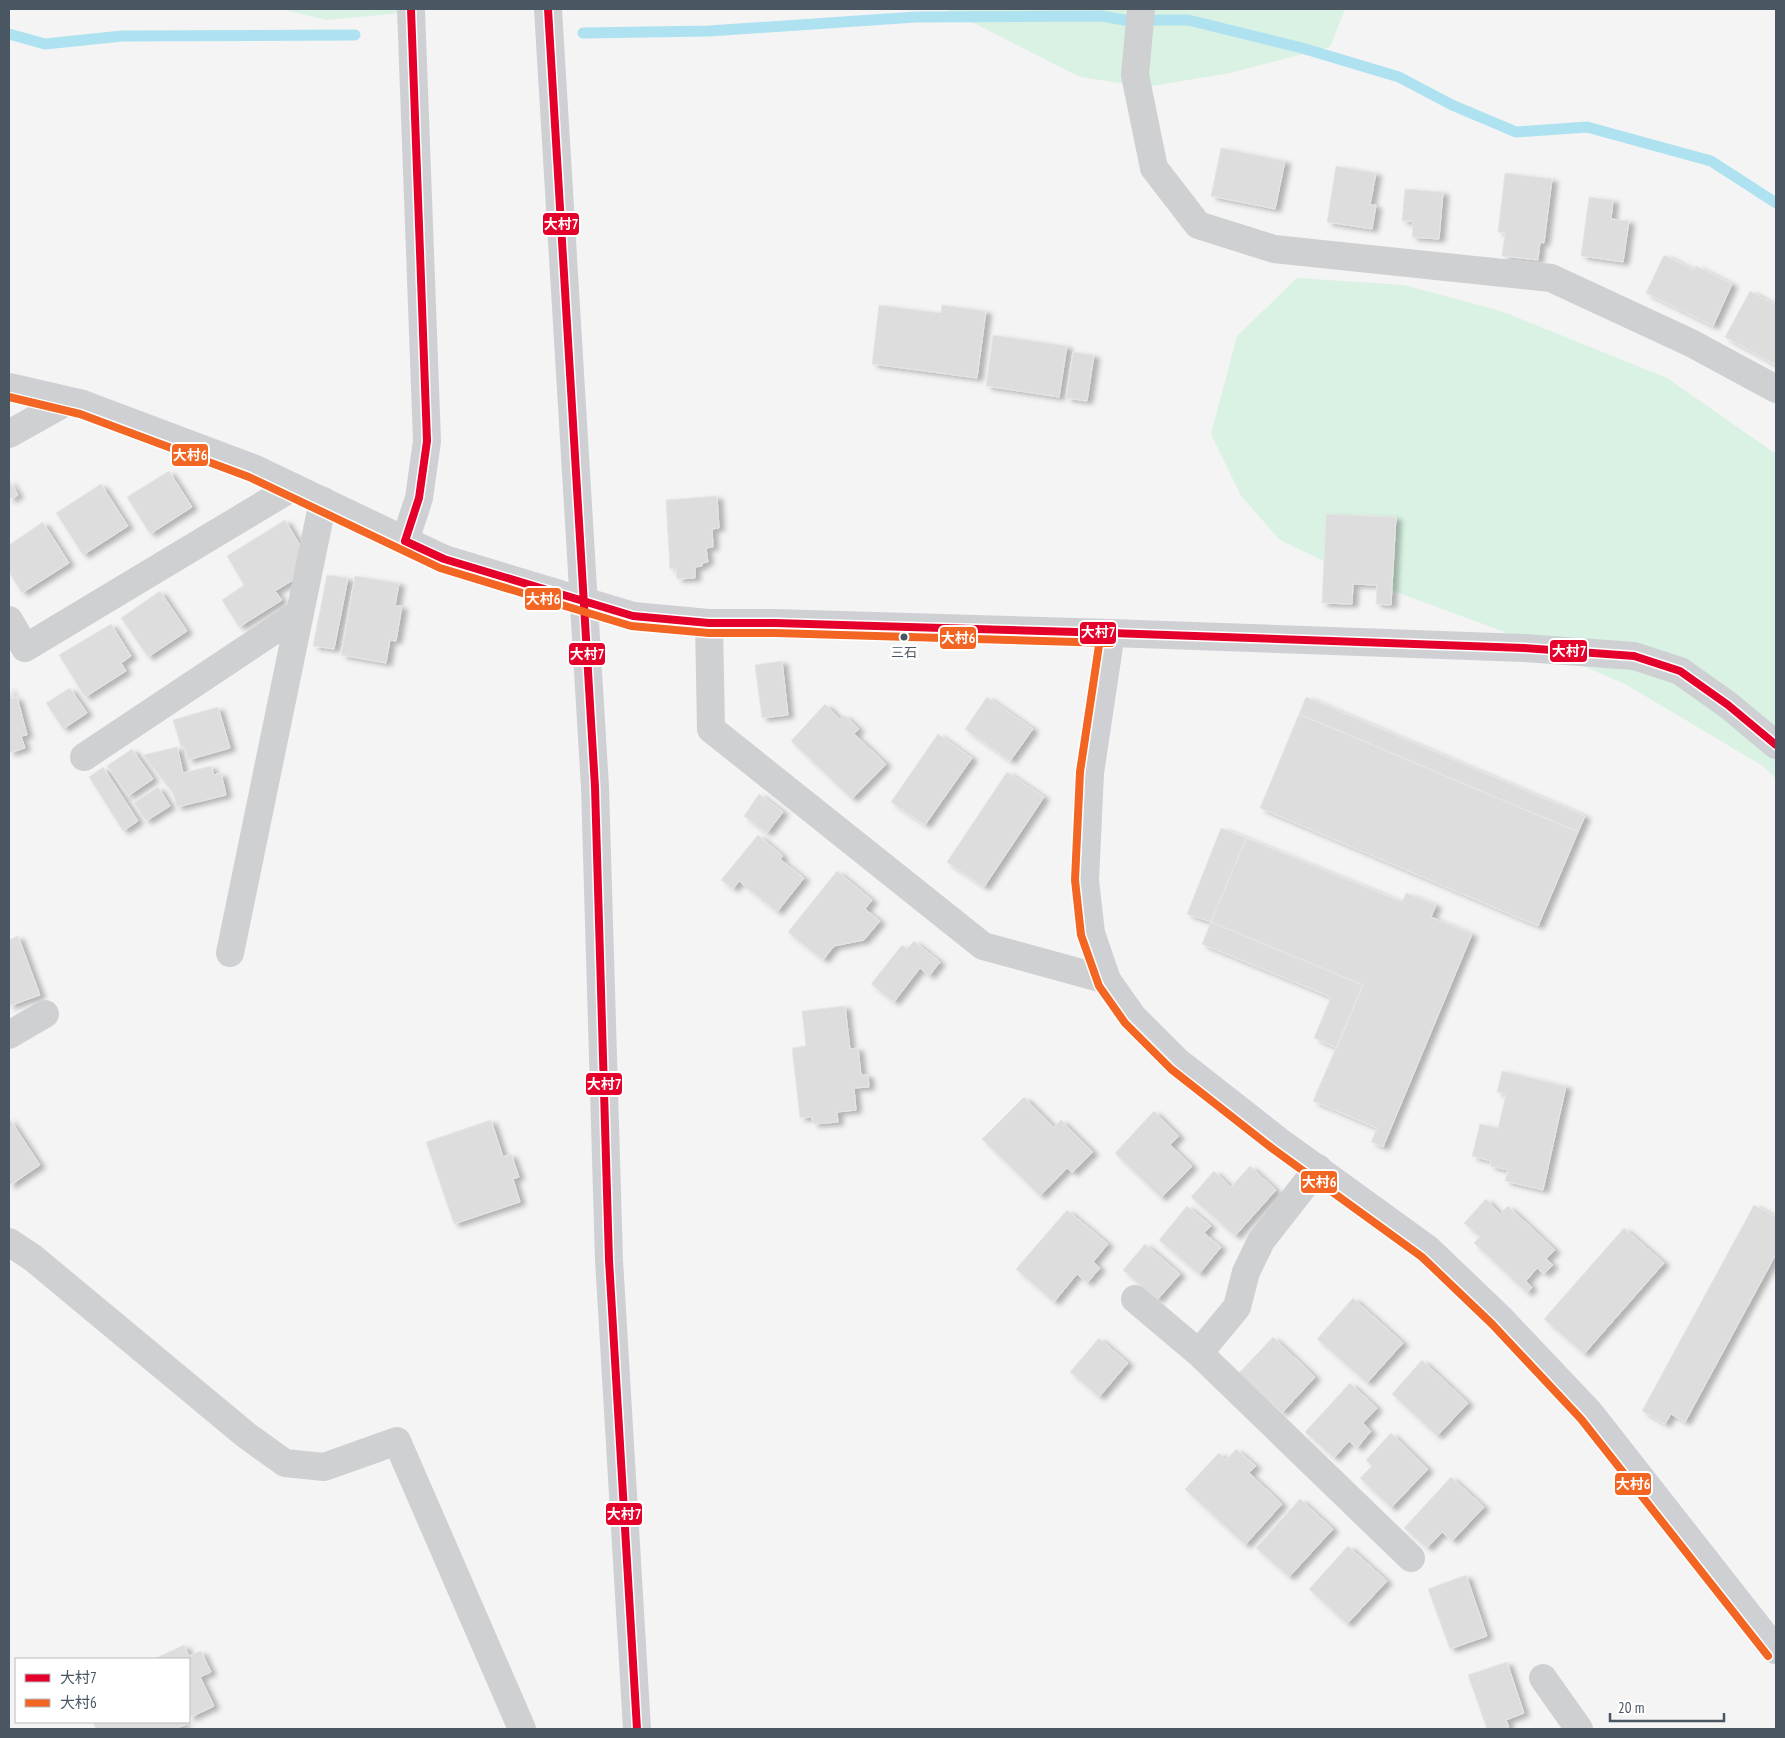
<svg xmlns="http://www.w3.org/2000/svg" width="1785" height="1738" viewBox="0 0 1785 1738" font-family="'PT Sans Narrow','Noto Sans JP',sans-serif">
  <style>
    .green { fill: #d9f2e3 }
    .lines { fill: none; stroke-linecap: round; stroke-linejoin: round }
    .stream { stroke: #aee2f0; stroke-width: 11 }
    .building { fill: #ddddde; stroke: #e5e6e7; filter: url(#shadow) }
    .street { stroke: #ced0d2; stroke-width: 28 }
    .secondary { stroke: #ced0d4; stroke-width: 28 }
    .secondary-bridge { stroke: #ced0d4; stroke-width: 28 }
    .bus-1-casing { stroke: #fff; stroke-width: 11 }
    .bus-2-casing { stroke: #fff; stroke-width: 11 }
    .bus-1 { stroke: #e4002b; stroke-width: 8 }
    .bus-2 { stroke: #f26522; stroke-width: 8 }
    .bus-dot { fill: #4a5661; stroke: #fff; stroke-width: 2 }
    .labels { text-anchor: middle; stroke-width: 5; stroke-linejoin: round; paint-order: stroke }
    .bus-label { font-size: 13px; fill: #4a5661; stroke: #fff }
    .line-badge { stroke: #fff; stroke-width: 2 }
    .badge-label { font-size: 14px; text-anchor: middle; font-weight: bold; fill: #fff }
  </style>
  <defs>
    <filter id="shadow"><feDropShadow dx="5.5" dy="3" stdDeviation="2.5" flood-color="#0004"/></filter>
  </defs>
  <rect width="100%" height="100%" fill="#f4f4f4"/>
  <path class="green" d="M281 9H422L421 11 327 20Z
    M946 9H1345L1330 47 1230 73 1146 87 1080 77Z
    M1297 278 1404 285 1501 311 1667 378 1776 454V779L1763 766 1625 684 1502 631 1361 579 1280 540 1241 496 1211 434 1237 336Z"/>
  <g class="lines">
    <path class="stream" d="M583 33 709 31 916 17 1102 16 1124 20H1188L1302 48 1399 77 1452 105 1516 132 1587 127 1711 161 1776 203
      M9 34 45 44 122 36 355 35"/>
  </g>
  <path class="building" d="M1221 148 1285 161 1275 209 1211 196Z
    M1336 166 1376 173 1370 205H1376L1372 229 1327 222Z
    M1505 173 1552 179 1544 243 1540 242 1538 260 1502 256 1505 233 1498 232Z
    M1405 189 1443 192 1439 239 1412 237 1413 221H1402Z
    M1589 197 1613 200 1611 219 1629 221 1623 262 1581 256Z
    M1664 255 1694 270 1696 266 1732 284 1713 326 1646 293Z
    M1750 291 1773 304 1776 299V365L1725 337Z
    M879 305 941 313 942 305 986 311 977 378 872 364Z
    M993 335 1067 346 1059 397 986 386Z
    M1073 352 1094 355 1087 401 1066 398Z
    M169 471 192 507 150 534 127 497Z
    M9 480 18 495 9 500Z
    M101 484 128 526 83 555 56 513Z
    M717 496 719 528 712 529 713 547 706 548 708 562 702 563V566L695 567V578L677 579 676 568 670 569 666 500Z
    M1326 514 1396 517 1391 605 1376 604 1377 585 1353 584 1352 604 1322 603Z
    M285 520 301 547 293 580 275 591 282 600 239 627 222 600 244 585 227 556Z
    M43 522 69 563 22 593 9 572V545Z
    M327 575 348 578 334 649 313 646Z
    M355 576 399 583 395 606H402L396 641 390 640 386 663 341 655Z
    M160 591 187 631 148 657 121 618Z
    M111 624 131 656 121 663 126 671 85 697 59 655Z
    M782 661 788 715 762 718 755 665Z
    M9 687 12 699 17 697 27 735 21 736 25 748 9 753Z
    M70 688 87 713 63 729 46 703Z
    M987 697 1033 729 1010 761 965 729Z
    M1306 697 1585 816 1578 832 1299 714Z
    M825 704 840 719 844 715 859 729 854 734 886 764 852 799 791 741Z
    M218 707 230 748 188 760 184 746 181 747 173 720Z
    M1299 714 1578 832 1538 926 1260 808Z
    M938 734 972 758 925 825 891 802Z
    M177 747 183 773 211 766 214 775 221 773 226 795 177 807 173 793 143 755Z
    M132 749 153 779 128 796 107 766Z
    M103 767 138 821 123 831 89 777Z
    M1007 772 1044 797 984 887 947 862Z
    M158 787 170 806 146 821 134 803Z
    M759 794 783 812 767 833 744 816Z
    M1221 828 1246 838 1211 922 1187 914Z
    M758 835 783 856 780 859 804 878 777 912 739 881 733 889 721 880Z
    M1246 838 1402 902 1406 893 1436 905 1431 917 1472 934 1383 1147 1371 1142 1377 1128 1313 1101 1363 985 1211 922Z
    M837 871 872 900 865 909 880 921 864 940 834 946 823 960 788 932Z
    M1211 922 1363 985 1337 1048 1314 1038 1331 997 1202 944Z
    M18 936 40 995 9 1006V940Z
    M914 941 940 962 929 976 920 968 894 1002 871 984 902 945 907 949Z
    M845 1006 850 1049 858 1048 861 1075H868L869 1087 854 1088 856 1110 837 1112 838 1122 813 1124 812 1117 800 1118 792 1048 806 1046 802 1011Z
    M1502 1071 1566 1086 1543 1190 1505 1181 1508 1170 1490 1166 1491 1161 1472 1156 1480 1124 1498 1128 1506 1094 1497 1092Z
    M1024 1097 1054 1127 1061 1120 1093 1152 1072 1173 1067 1168 1040 1196 982 1139Z
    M1154 1111 1179 1136 1170 1145 1192 1166 1161 1198 1115 1153Z
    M9 1118 40 1165 9 1186Z
    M491 1120 503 1157 511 1154 519 1177 513 1179 520 1202 454 1224 426 1142Z
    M1250 1166 1276 1190 1235 1236 1191 1197 1214 1171 1231 1187Z
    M1486 1199 1500 1214 1508 1206 1555 1250 1546 1259 1553 1265 1544 1274 1537 1268 1526 1281 1532 1287 1527 1293 1474 1243 1480 1237 1464 1223Z
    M1754 1205 1776 1217V1254L1685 1422 1671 1414 1665 1424 1642 1411Z
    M1187 1206 1211 1226 1204 1233 1221 1247 1199 1274 1159 1240Z
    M1067 1210 1108 1244 1093 1262 1100 1268 1087 1283 1077 1274 1054 1302 1016 1269Z
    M1624 1228 1664 1263 1584 1354 1544 1319Z
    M1145 1244 1180 1274 1157 1300 1123 1270Z
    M1353 1298 1403 1343 1367 1383 1317 1339Z
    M1273 1337 1315 1377 1282 1413 1239 1373Z
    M1099 1338 1128 1363 1099 1397 1070 1372Z
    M1422 1360 1468 1403 1437 1436 1392 1394Z
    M1350 1383 1377 1408 1363 1423 1371 1431 1357 1448 1349 1441 1334 1458 1305 1432Z
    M1391 1433 1428 1469 1391 1508 1360 1478 1372 1466 1366 1460Z
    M1236 1449 1256 1466 1249 1473 1282 1504 1245 1545 1185 1489 1219 1453 1226 1460Z
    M1451 1477 1484 1507 1452 1541 1442 1532 1427 1548 1404 1528Z
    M1300 1499 1333 1529 1289 1577 1256 1548Z
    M1348 1546 1387 1581 1347 1624 1309 1589Z
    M1466 1575 1487 1636 1450 1649 1428 1589Z
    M184 1645 189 1656 201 1651 211 1672 200 1677 214 1706 189 1718V1659H154Z
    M1507 1662 1524 1713 1506 1720 1509 1727 1502 1729H1487L1468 1675Z
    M93 1722H185L186 1724 175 1729H96Z"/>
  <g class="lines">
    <path class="street" d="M1141 9 1135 75 1154 168 1198 225 1274 249 1551 278 1691 343 1776 389
      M9 434 68 401
      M9 620 25 648 293 487
      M709 623 711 729 983 946 1107 980
      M84 757 300 613
      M230 953 323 501
      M9 1035 45 1014
      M9 1242 33 1258 246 1435 285 1463 324 1467 397 1441 522 1729
      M1135 1299 1199 1353 1237 1307 1246 1272 1261 1241 1318 1168
      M1199 1353 1411 1558
      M1543 1678 1579 1729"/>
    <path class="secondary" d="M548 9 595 787 609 1260 637 1729
      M9 387 83 404 253 468 444 559
      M405 541 419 498 427 441 411 9
      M633 616 709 623H775L1111 633 1524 648 1634 656 1680 671 1728 705 1776 745
      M1111 633 1090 773 1085 880 1091 933 1107 980 1133 1017 1177 1061 1279 1141 1428 1249 1499 1317 1589 1412 1776 1650"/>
    <path class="secondary-bridge" d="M444 559 633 616"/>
    <g class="bus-1-casing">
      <path id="bus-1" d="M548 9 595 787 609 1260 637 1729
        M405 541 444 559 633 616 709 623H775L1111 633 1524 648 1634 656 1680 671 1728 705 1776 745
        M405 541 419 498 427 441 411 9"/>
    </g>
    <g class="bus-2-casing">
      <path id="bus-2" d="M9 397 80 414 249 477 440 568 631 626 709 633H775L1111 643
        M1101 632 1080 772 1075 880 1081 935 1099 986 1125 1023 1171 1069 1273 1149 1422 1257 1492 1324 1581 1419 1768 1656"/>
    </g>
    <use href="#bus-1" class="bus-1"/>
    <use href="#bus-2" class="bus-2"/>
  </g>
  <circle class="bus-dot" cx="904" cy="637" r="4.5"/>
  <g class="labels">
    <g class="bus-label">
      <text x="904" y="657">三石</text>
    </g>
  </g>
  <g class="line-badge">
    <rect x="542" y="212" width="38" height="24" rx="5" fill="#e4002b"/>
    <rect x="171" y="443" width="38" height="24" rx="5" fill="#f26522"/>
    <rect x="524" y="587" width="38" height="24" rx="5" fill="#f26522"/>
    <rect x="1079" y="621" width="38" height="24" rx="5" fill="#e4002b"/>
    <rect x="939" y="626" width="38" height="24" rx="5" fill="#f26522"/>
    <rect x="1549" y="639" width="39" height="24" rx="5" fill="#e4002b"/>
    <rect x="568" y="642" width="38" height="24" rx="5" fill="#e4002b"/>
    <rect x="585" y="1072" width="38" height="24" rx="5" fill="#e4002b"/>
    <rect x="1300" y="1170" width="38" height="24" rx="5" fill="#f26522"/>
    <rect x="1614" y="1472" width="38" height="24" rx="5" fill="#f26522"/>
    <rect x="605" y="1502" width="38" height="24" rx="5" fill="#e4002b"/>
  </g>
  <g class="badge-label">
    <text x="561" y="229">大村7</text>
    <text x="190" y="460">大村6</text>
    <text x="543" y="604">大村6</text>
    <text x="1098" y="637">大村7</text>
    <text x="958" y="643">大村6</text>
    <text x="1569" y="656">大村7</text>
    <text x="587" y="659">大村7</text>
    <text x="604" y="1089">大村7</text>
    <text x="1319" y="1187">大村6</text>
    <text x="1633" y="1489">大村6</text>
    <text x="624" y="1519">大村7</text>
  </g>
  <rect width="1785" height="1738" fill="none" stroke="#4a5661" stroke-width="20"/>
  <rect x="15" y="1658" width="175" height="65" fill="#ffffff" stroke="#b7bbc0"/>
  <rect x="25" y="1674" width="25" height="8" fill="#e4002b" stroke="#b7bbc0"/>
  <text x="60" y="1683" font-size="15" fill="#4a5661">大村7</text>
  <rect x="25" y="1699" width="25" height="8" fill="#f26522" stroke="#b7bbc0"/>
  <text x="60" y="1708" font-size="15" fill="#4a5661">大村6</text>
  <path d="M1610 1713v8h114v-8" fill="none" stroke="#4a5661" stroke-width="2.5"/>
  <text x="1618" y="1713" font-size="15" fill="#4a5661" stroke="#ffffff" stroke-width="4" paint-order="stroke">20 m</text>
</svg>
